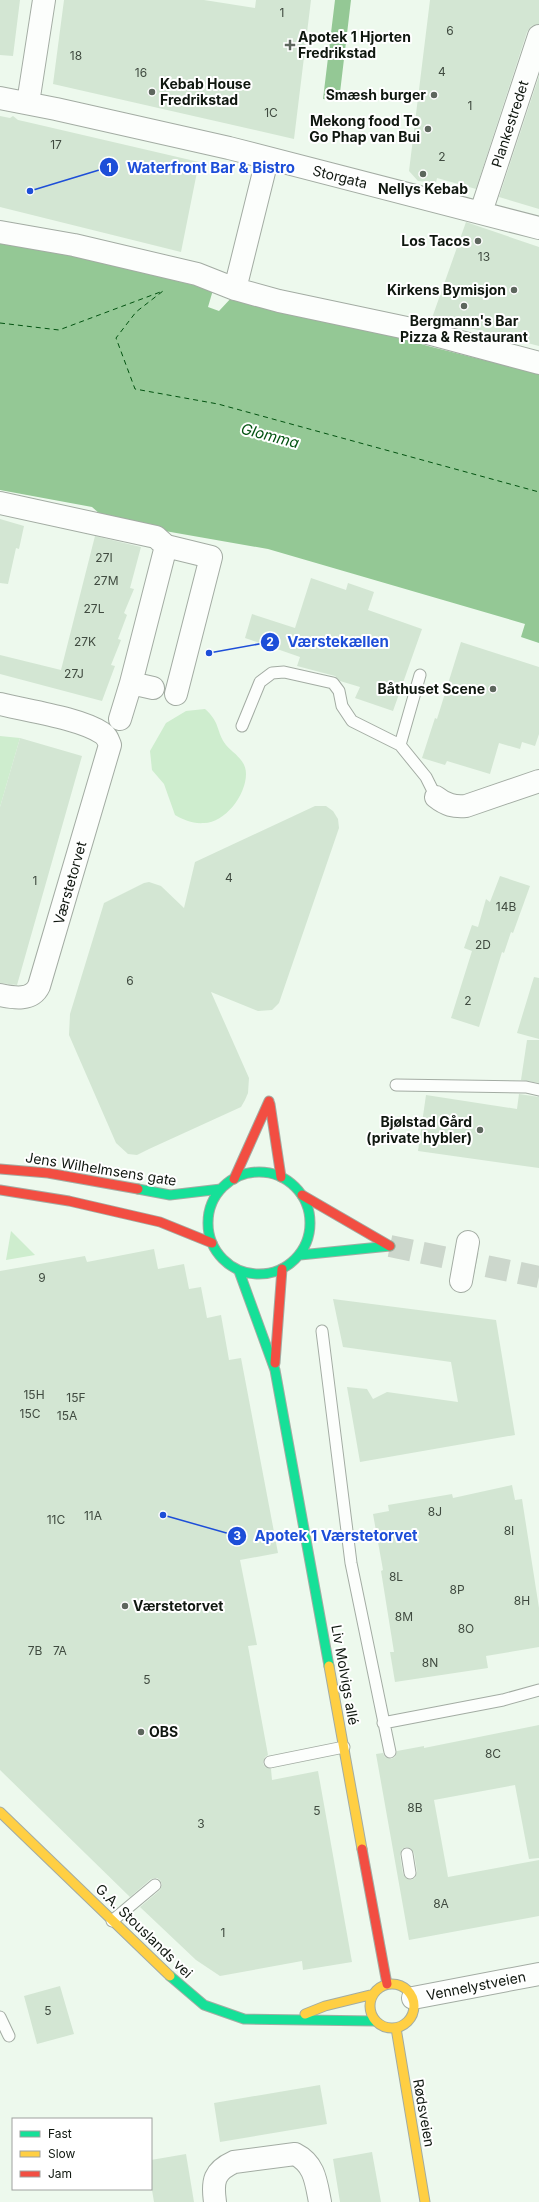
<svg xmlns="http://www.w3.org/2000/svg" width="539" height="2202" viewBox="0 0 539 2202" font-family="Inter,sans-serif">
  <style>
    .green { fill: #ceedce }
    .water { fill: #94c895 }
    .lines { fill: none; stroke-linecap: round; stroke-linejoin: round }
    .ferry { stroke: #035311; stroke-width: 1; stroke-dasharray: 5 4; stroke-linecap: butt }
    .building { fill: #d3e6d3; fill-rule: evenodd }
    .primary-tunnel { stroke: #ccd7cc; stroke-width: 22; stroke-dasharray: 22 11; stroke-linecap: butt }
    .lane-casing { stroke: #a3aca3; stroke-width: 13 }
    .street-casing { stroke: #a3aca3; stroke-width: 24 }
    .fast-casing { stroke: #a3aca3; stroke-width: 11 }
    .slow-casing { stroke: #a3aca3; stroke-width: 11 }
    .jam-casing { stroke: #a3aca3; stroke-width: 11 }
    .lane { stroke: #fcfefc; stroke-width: 11 }
    .street { stroke: #fcfefc; stroke-width: 22 }
    .fast { stroke: #16e098; stroke-width: 9 }
    .slow { stroke: #ffcf43; stroke-width: 9 }
    .jam { stroke: #f24e42; stroke-width: 9 }
    .poi-dot { fill: #5d665d; stroke: #fff; stroke-width: 1.5 }
    .labels { text-anchor: middle; stroke-width: 4; stroke-linejoin: round; paint-order: stroke }
    .number-label { font-size: 12px; fill: #404b40 }
    .poi-label { font-size: 14px; font-weight: bold; fill: #0f170f; stroke: #fff; text-anchor: end }
    .street-label { font-size: 14px; fill: #0f170f; stroke: #fff }
    .water-label { font-size: 15px; font-style: italic; fill: #035311; stroke: #fff }
    .leader { fill: none; stroke: #1d4ed8; stroke-width: 1.5 }
    .callout-dot { fill: #1d4ed8; stroke: #fff; stroke-width: 1.5 }
    .mark-label { font-size: 12px; text-anchor: middle; font-weight: bold; fill: #fff }
    .callout-label { font-size: 15px; text-anchor: middle; font-weight: bold; fill: #1d4ed8; stroke: #fff; stroke-width: 4; stroke-linejoin: round; paint-order: stroke }
  </style>
  <rect width="100%" height="100%" fill="#edf9ed"/>
  <path class="green" d="M205 709C221 723 216 732 226 745 234 754 246 760 246 774 246 795 225 823 204 823 193 824 184 820 175 815L164 784 152 770 150 751 166 723 186 711Z
    M0 736 20 738 0 807Z
    M11 1231 35 1255 6 1260Z"/>
  <path class="water" d="M335 0H351L339 101 323 99Z
    M0 243 63 252 213 290 208 307 219 311 233 296 282 306 432 347 539 374V643L521 637 525 624 268 549 108 521 92 507 0 490Z"/>
  <g class="lines">
    <path class="ferry" d="M0 323 59 330 163 291 136 312 116 338 135 389 218 404 539 492"/>
  </g>
  <path class="building" d="M0 0H20L13 56 0 55Z
    M64 0H204L255 8 256 0H311L294 139 53 84Z
    M430 0H539V24L531 26 527 32 476 189 437 178 436 183 418 181 409 171Z
    M539 76V209L499 197Z
    M0 116 10 118 13 116 18 120 27 122 199 162 181 252 0 207Z
    M466 222 539 247V346L432 318Z
    M0 519 24 526 19 549 16 548 8 584 0 583Z
    M95 536 141 547 130 588 134 589 124 613 127 615 118 639 121 640 111 665 115 666 102 701 0 674V655L61 670Z
    M311 578 346 590 348 583 374 592 368 610 422 629 393 711 355 698 360 687 340 681 335 676 297 666 300 657 245 638 252 614 295 628Z
    M461 642 539 667V734L535 746 522 742 520 749 499 743 490 774 447 761 445 765 422 758 435 718 437 719Z
    M20 738 82 756 17 985 0 983V807Z
    M315 806H326L333 811 338 819 339 828 279 1003 272 1010 258 1011 211 992 249 1078 248 1093 245 1100 241 1107 149 1149 137 1155 128 1154 116 1143 69 1035 70 1014 104 903 144 883 149 882 161 886 184 908 195 862Z
    M500 876 530 886 513 933 511 932 504 953 502 952 479 1027 451 1018 472 951 464 948 472 925 478 927 486 899 490 902Z
    M534 977 539 978V1039L517 1033Z
    M527 1040H539V1083L521 1080Z
    M519 1094 539 1097V1168L418 1151 426 1095 517 1109Z
    M154 1249 158 1269 184 1264 189 1289 201 1287 207 1318 221 1315 229 1360 241 1358 278 1553 240 1560 257 1645 248 1646 268 1755 265 1757 263 1763 265 1767 271 1769 272 1780 318 1771 352 1962 303 1970 302 1961 220 1976 196 1960 140 1907 160 1890 162 1884 160 1880 157 1878 151 1879 130 1897 0 1770V1271L85 1256 87 1262Z
    M333 1299 496 1320 515 1435 360 1462 347 1387 367 1389 373 1399 387 1392 458 1402 451 1362 343 1347Z
    M512 1485 515 1500 522 1499 539 1608V1647L486 1656 488 1668 395 1682 390 1652H394L381 1571 383 1570 373 1514 389 1511 388 1505 452 1494 453 1498Z
    M539 1725V1858L529 1859 515 1785 434 1800 448 1877 539 1860V1916L409 1940 376 1754 383 1753 385 1757 391 1759 395 1757 397 1751 424 1746V1748ZM406 1847 410 1848 414 1853 417 1872 415 1878 411 1880 407 1879 403 1874 400 1855 402 1849Z
    M60 1986 74 2034 37 2044 24 1996Z
    M320 2085 327 2124 220 2142 214 2103Z
    M372 2152 381 2202H340L333 2159Z
    M186 2154 194 2202H154L151 2184V2160Z"/>
  <g class="lines">
    <path class="primary-tunnel" d="M390 1246 539 1277"/>
    <g class="lane-casing">
      <path id="lane" d="M242 726 260 682 272 673 284 672 333 683 339 691 342 706 352 721 400 745 426 777 436 797
        M400 745 420 675
        M396 1085 526 1087 539 1090
        M322 1331 351 1563 390 1752
        M383 1723 503 1700 539 1690
        M270 1762 344 1747
        M407 1854 410 1873
        M112 1921 155 1885
        M0 2017 9 2036"/>
    </g>
    <g class="street-casing">
      <path id="street" d="M0 98 56 109 229 148 539 228
        M28 103 44 0
        M481 212 539 36
        M0 232 74 245 197 274 235 289 279 301 416 330 539 363
        M235 289 264 172
        M0 503 156 537 166 546 131 683 153 688
        M166 546 211 557 176 694
        M0 704C28 711 79 718 102 733 107 736 108 740 110 745L39 986C32 1001 14 998 0 995
        M120 719 131 683
        M436 797C446 805 454 807 466 806L539 781
        M461 1281 468 1242
        M413 1998 539 1974
        M215 2202C212 2181 214 2171 234 2162L295 2154C315 2164 316 2182 320 2202"/>
    </g>
    <g class="fast-casing">
      <path id="fast" d="M208 1223a51 51 0 1 1 102 0a51 51 0 1 1-102 0Z
        M138 1189 170 1195 221 1189
        M300 1255 390 1246
        M239 1271 275 1370 329 1666
        M170 1976 204 2005 244 2019 374 2021"/>
    </g>
    <g class="slow-casing">
      <path id="slow" d="M329 1666 362 1849
        M0 1812 170 1976
        M370 2006a22 22 0 1 1 44 0a22 22 0 1 1-44 0Z
        M305 2014 325 2006 370 1995
        M396 2028 425 2202"/>
    </g>
    <g class="jam-casing">
      <path id="jam" d="M270 1104 281 1177
        M0 1169 48 1173 138 1189
        M234 1179 269 1101
        M0 1190 69 1201 160 1222 212 1243
        M302 1195 390 1246
        M275 1363 282 1269
        M362 1849 387 1984"/>
    </g>
    <use href="#lane" class="lane"/>
    <use href="#street" class="street"/>
    <use href="#fast" class="fast"/>
    <use href="#slow" class="slow"/>
    <use href="#jam" class="jam"/>
  </g>
  <g class="poi-dot">
    <path d="M288 39h4v4h4v4h-4v4h-4v-4h-4v-4h4z"/>
    <circle cx="152" cy="92" r="4"/>
    <circle cx="434" cy="95" r="4"/>
    <circle cx="428" cy="129" r="4"/>
    <circle cx="423" cy="174" r="4"/>
    <circle cx="478" cy="241" r="4"/>
    <circle cx="514" cy="290" r="4"/>
    <circle cx="464" cy="306" r="4"/>
    <circle cx="493" cy="689" r="4"/>
    <circle cx="480" cy="1130" r="4"/>
    <circle cx="125" cy="1606" r="4"/>
    <circle cx="141" cy="1732" r="4"/>
  </g>
  <g class="labels">
    <g class="number-label">
      <text x="282" y="17">1</text>
      <text x="450" y="35">6</text>
      <text x="76" y="60">18</text>
      <text x="442" y="76">4</text>
      <text x="141" y="77">16</text>
      <text x="470" y="110">1</text>
      <text x="271" y="117">1C</text>
      <text x="56" y="149">17</text>
      <text x="442" y="161">2</text>
      <text x="484" y="261">13</text>
      <text x="104" y="562">27I</text>
      <text x="106" y="585">27M</text>
      <text x="94" y="613">27L</text>
      <text x="85" y="646">27K</text>
      <text x="74" y="678">27J</text>
      <text x="229" y="882">4</text>
      <text x="35" y="885">1</text>
      <text x="506" y="911">14B</text>
      <text x="483" y="949">2D</text>
      <text x="130" y="985">6</text>
      <text x="468" y="1005">2</text>
      <text x="42" y="1282">9</text>
      <text x="34" y="1399">15H</text>
      <text x="76" y="1402">15F</text>
      <text x="30" y="1418">15C</text>
      <text x="67" y="1420">15A</text>
      <text x="435" y="1516">8J</text>
      <text x="93" y="1520">11A</text>
      <text x="56" y="1524">11C</text>
      <text x="509" y="1535">8I</text>
      <text x="396" y="1581">8L</text>
      <text x="457" y="1594">8P</text>
      <text x="522" y="1605">8H</text>
      <text x="404" y="1621">8M</text>
      <text x="466" y="1633">8O</text>
      <text x="35" y="1655">7B</text>
      <text x="60" y="1655">7A</text>
      <text x="430" y="1667">8N</text>
      <text x="147" y="1684">5</text>
      <text x="493" y="1758">8C</text>
      <text x="415" y="1812">8B</text>
      <text x="317" y="1815">5</text>
      <text x="201" y="1828">3</text>
      <text x="441" y="1908">8A</text>
      <text x="223" y="1937">1</text>
      <text x="48" y="2015">5</text>
    </g>
    <g class="poi-label">
      <text x="298" y="42" text-anchor="start">Apotek 1 Hjorten<tspan x="298" dy="16">Fredrikstad</tspan></text>
      <text x="160" y="89" text-anchor="start">Kebab House<tspan x="160" dy="16">Fredrikstad</tspan></text>
      <text x="426" y="100">Smæsh burger</text>
      <text x="420" y="126">Mekong food To<tspan x="420" dy="16">Go Phap van Bui</tspan></text>
      <text x="423" y="194" text-anchor="middle">Nellys Kebab</text>
      <text x="470" y="246">Los Tacos</text>
      <text x="506" y="295">Kirkens Bymisjon</text>
      <text x="464" y="326" text-anchor="middle">Bergmann's Bar<tspan x="464" dy="16">Pizza &amp; Restaurant</tspan></text>
      <text x="485" y="694">Båthuset Scene</text>
      <text x="472" y="1127">Bjølstad Gård<tspan x="472" dy="16">(private hybler)</tspan></text>
      <text x="133" y="1611" text-anchor="start">Værstetorvet</text>
      <text x="149" y="1737" text-anchor="start">OBS</text>
    </g>
    <g class="street-label">
      <text transform="translate(510 124) rotate(-72)" y="5">Plankestredet</text>
      <text transform="translate(340 177) rotate(14)" y="5">Storgata</text>
      <text transform="translate(70 883) rotate(-74)" y="5">Værstetorvet</text>
      <text transform="translate(101 1169) rotate(9)" y="5">Jens Wilhelmsens gate</text>
      <text transform="translate(345 1675) rotate(80)" y="5">Liv Molvigs allé</text>
      <text transform="translate(144 1931) rotate(44)" y="5">G.A. Stouslands vei</text>
      <text transform="translate(476 1986) rotate(-11)" y="5">Vennelystveien</text>
      <text transform="translate(424 2113) rotate(80)" y="5">Rødsveien</text>
    </g>
    <g class="water-label">
      <text transform="translate(270 436) rotate(15)" y="5">Glomma</text>
    </g>
  </g>
  <path class="leader" d="M30 191L109 167M209 653L270 642M163 1515L237 1536"/>
  <g class="callout-dot">
    <circle cx="30" cy="191" r="4"/>
    <circle cx="209" cy="653" r="4"/>
    <circle cx="163" cy="1515" r="4"/>
    <circle cx="109" cy="167" r="10"/>
    <circle cx="270" cy="642" r="10"/>
    <circle cx="237" cy="1536" r="10"/>
  </g>
  <g class="mark-label">
    <text x="109" y="172">1</text>
    <text x="270" y="646">2</text>
    <text x="237" y="1540">3</text>
  </g>
  <g class="callout-label">
    <text x="211" y="173">Waterfront Bar &amp; Bistro</text>
    <text x="338" y="647">Værstekællen</text>
    <text x="336" y="1541">Apotek 1 Værstetorvet</text>
  </g>
  <rect x="12" y="2118" width="140" height="72" fill="#ffffff" stroke="#9fa29f"/>
  <rect x="20" y="2131" width="20" height="6" fill="#16e098" stroke="#9fa29f"/>
  <text x="48" y="2138" font-size="12" fill="#0f170f">Fast</text>
  <rect x="20" y="2151" width="20" height="6" fill="#ffcf43" stroke="#9fa29f"/>
  <text x="48" y="2158" font-size="12" fill="#0f170f">Slow</text>
  <rect x="20" y="2171" width="20" height="6" fill="#f24e42" stroke="#9fa29f"/>
  <text x="48" y="2178" font-size="12" fill="#0f170f">Jam</text>
</svg>
